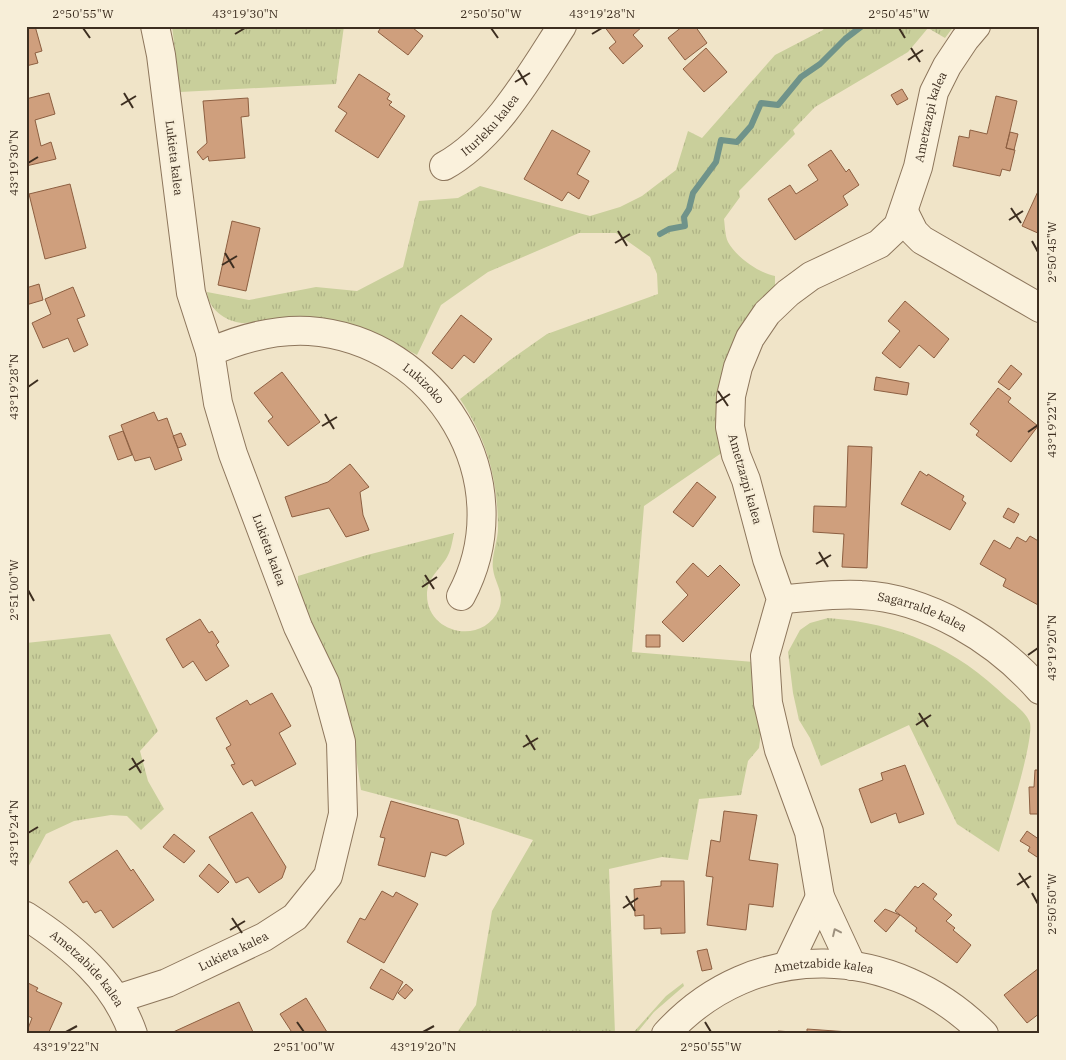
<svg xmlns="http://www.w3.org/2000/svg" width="1066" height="1060" viewBox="0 0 1066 1060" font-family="'IBM Plex Serif',serif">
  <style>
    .grass { fill: url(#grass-tufts) }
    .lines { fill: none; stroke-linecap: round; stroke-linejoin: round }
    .stream { stroke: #6f938a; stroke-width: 6 }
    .building { fill: #cf9f7d; stroke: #8d5f41 }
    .minor-casing { stroke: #8d765c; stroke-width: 30 }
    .minor { stroke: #faf1dc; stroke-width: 28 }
    .oneway { stroke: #9c907e }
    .ticks { fill: none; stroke: #3d2e20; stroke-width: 2 }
    .labels { text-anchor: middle; stroke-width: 4.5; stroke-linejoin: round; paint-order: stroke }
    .street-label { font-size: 12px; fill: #3d2e20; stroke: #f7eed8 }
    .neatline { fill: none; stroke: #3d2e20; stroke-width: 2 }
    .ticks-label { font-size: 12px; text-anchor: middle; fill: #3d2e20 }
  </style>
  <defs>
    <pattern id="grass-tufts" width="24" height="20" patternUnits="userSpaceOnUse" patternTransform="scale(1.25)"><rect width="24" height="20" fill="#c9cf9b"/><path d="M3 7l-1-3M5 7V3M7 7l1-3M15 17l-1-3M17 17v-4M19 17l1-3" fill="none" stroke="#aeb285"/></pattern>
  </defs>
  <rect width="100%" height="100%" fill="#f0e4c8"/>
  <path class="grass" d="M172 26H344L336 84 180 92Z
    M825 26H954L945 38 928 28 908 52 815 107 793 130 795 134 739 191 740 197 724 219C725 226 725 236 728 242 736 257 759 273 775 276V286L723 452 644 506 632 652 754 662 762 724 759 748 748 761 741 795 699 799 688 860 662 857 609 869 615 1034H456L476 1005 492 911 533 840 456 815 361 790 352 729 342 694 298 591V576L367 555 454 533C452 543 451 551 446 559 438 571 427 579 427 595 427 634 483 646 499 609 505 593 495 584 493 569 491 556 498 541 498 528 498 480 487 439 460 399L510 360 547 334 658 294 657 274 650 257 616 233H579L488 272 441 305 417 355C398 345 379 333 358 328 338 323 292 320 271 320 258 320 246 326 233 321 220 317 208 306 207 292L249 300 316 287 357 291 403 267 419 201 458 198 480 186 590 216 620 207 642 196 676 170 688 131 702 138 775 55 823 30Z
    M828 618C898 623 956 648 1007 698 1014 704 1027 713 1030 723 1034 741 1006 830 999 852L957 824 909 725 821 766 810 738 799 720 793 693 788 652 800 630 810 623Z
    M110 634 158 731 140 751 148 781 164 809 141 830 127 816 111 815 74 821 46 834 26 871V643Z
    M683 983 684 986 654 1012 636 1034H632L666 996Z"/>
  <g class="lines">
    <path class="stream" d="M660 234 669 229 685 226 684 217 689 209 693 193 716 162 721 140 737 142 751 126 761 103 778 105 801 77 820 64 845 39 862 26"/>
  </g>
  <path class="building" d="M26 26H35L42 51 35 53 38 63 26 66Z
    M377 26H414L413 28 423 36 408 55 378 32 380 29Z
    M604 26H643L633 35 643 46 623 64 609 48 616 42Z
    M683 26H695L707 43 685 60 668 38Z
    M706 48 727 72 704 92 683 69Z
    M359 74 390 94 387 99 392 102 389 105 405 116 378 158 335 131 347 113 338 107Z
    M902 89 908 99 897 105 891 95Z
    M49 93 55 114 35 120 41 146 51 142 56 159 26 166V99Z
    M996 96 1017 101 1006 148 1015 150 1010 171 1002 169 1000 176 953 166 959 136 969 138 970 130 987 134Z
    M248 98 249 116 241 117 245 158 209 161 208 156 203 160 197 152 207 143 203 101Z
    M552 130 590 151 577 174 589 181 579 199 568 192 562 201 524 179Z
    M1010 132 1018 134 1014 150 1006 148Z
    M831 150 846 172 849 169 859 185 843 196 848 205 795 240 768 199 790 185 796 194 818 180 808 165Z
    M70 184 86 248 45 259 29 194Z
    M1040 187V234L1022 226Z
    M232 221 260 228 246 291 218 285Z
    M39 284 43 300 26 305V288Z
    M73 287 85 316 77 319 88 345 74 352 68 338 43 348 32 323 51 314 45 299Z
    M905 301 949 339 934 358 919 345 900 368 882 353 900 331 888 321Z
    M461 315 492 339 474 363 464 355 452 369 432 353Z
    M1011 365 1022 374 1009 390 998 382Z
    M282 372 320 422 288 446 268 421 273 417 254 393Z
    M876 377 909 383 907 395 874 390Z
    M998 388 1011 398 1008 402 1038 426 1011 462 976 435 979 431 970 424Z
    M154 412 158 421 167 418 182 460 155 470 150 457 135 461 121 425Z
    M123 431 132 455 118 460 109 436Z
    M181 433 186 445 178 448 173 436Z
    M848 446 872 447 867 568 842 567 844 534 813 532 814 506 846 507Z
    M350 464 369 487 360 492 363 515 369 530 346 537 329 508 292 517 285 497 328 482Z
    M920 471 927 476 928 474 964 496 962 500 966 503 950 530 901 504Z
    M697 482 716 497 693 527 673 512Z
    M1008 508 1019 514 1014 523 1003 517Z
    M1030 536 1040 542V606L1003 586 1006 579 980 564 994 540 1010 549 1017 537 1026 542Z
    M693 563 708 577 720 565 740 585 683 642 662 622 688 595 676 582Z
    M200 619 209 633 212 631 219 642 216 645 229 666 206 681 193 661 183 668 166 639Z
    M646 635H660V647H646Z
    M272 693 291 726 279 733 296 764 255 786 252 780 243 785 231 765 235 764 226 748 231 745 216 718 247 700 250 705Z
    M905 765 924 814 899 823 896 813 871 823 859 789 883 780 881 773Z
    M1035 770H1040V814H1030L1029 787H1034Z
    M391 801 458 820 464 844 446 856 431 852 425 877 378 865 385 838 380 837Z
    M724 811 757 815 749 860 778 864 773 907 749 904 746 930 707 925 713 877 706 876 711 840 720 842Z
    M252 812 286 867 282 878 259 893 248 877 236 883 209 837Z
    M1027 831 1040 840V859L1028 851 1030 847 1020 841Z
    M174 834 195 851 184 863 163 847Z
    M117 850 131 871 133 869 154 900 113 928 101 910 95 913 87 901 83 903 69 882Z
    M209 864 229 882 218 893 199 876Z
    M661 881H684L685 933 661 934V928L644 929V915L635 916 634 889 661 886Z
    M923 883 937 894 933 899 952 915 946 921 955 928 953 930 971 945 957 963 915 931 917 928 895 911 915 886 918 888Z
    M382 891 393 897 396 892 418 904 384 963 347 942 360 918 365 920Z
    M885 909 900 915 886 932 874 921Z
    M707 949 712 969 702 971 697 951Z
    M1039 968 1040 1013 1027 1023 1004 995Z
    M381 969 403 982 393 1000 370 988Z
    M26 982 38 988 36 991 62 1003 48 1034H26L32 1018 26 1015Z
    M406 984 413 990 405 999 398 993Z
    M306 998 327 1032 324 1034H293L280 1014Z
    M239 1002 254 1034H172L171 1033Z
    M807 1029 849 1032V1034H778V1031L807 1033Z"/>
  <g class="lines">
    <g class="minor-casing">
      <g id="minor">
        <path id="s1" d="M444 166C495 138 531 74 562 26"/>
        <path d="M904 212 914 232 922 240 1040 308"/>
        <path id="s2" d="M210 352C242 338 274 329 309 331 437 340 523 480 461 596"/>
        <path id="s3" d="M781 599C807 598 835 593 861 595 928 598 996 640 1040 690"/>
        <path id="s4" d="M26 916C71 945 115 981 133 1034"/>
        <path d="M788 964 820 897"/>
        <path id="s5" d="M852 966 820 897 809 832 779 750 768 703 765 656 781 599 767 559 746 480 736 455 730 427 731 396 738 367 750 338 767 313 788 293 811 276 879 244 898 226 918 167 934 92 947 66 965 39 976 26"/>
        <path id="s6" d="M117 999 167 983 264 937 295 917 328 876 343 814 341 742 325 683 298 627 233 454 218 403 210 352 191 293 161 55 155 26"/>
        <path id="s7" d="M666 1034C754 937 894 943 984 1034"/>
      </g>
    </g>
    <use href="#minor" class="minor"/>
  </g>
  <defs><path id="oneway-chevron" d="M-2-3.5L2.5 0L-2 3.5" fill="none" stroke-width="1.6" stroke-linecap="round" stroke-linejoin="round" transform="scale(1.25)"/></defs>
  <use class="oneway" href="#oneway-chevron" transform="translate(836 932) rotate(-115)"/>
  <path class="ticks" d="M83 28 90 38M491 28 498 38M899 28 905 38M235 34 245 28M592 34 602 28M911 48 920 62M908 60 923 50M518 70 527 85M515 82 530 73M124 93 133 108M121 105 136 96M28 163 38 157M1011 208 1021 223M1009 220 1023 211M618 231 627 246M1032 241 1038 252M615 243 630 234M225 253 234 268M222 265 237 256M28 387 38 380M718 391 728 406M716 403 730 394M325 414 334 429M322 426 337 417M1028 432 1038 425M819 552 828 567M816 564 831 555M425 575 434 589M422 587 437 577M28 590 34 601M1028 655 1038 648M919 713 928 727M916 725 931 715M526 735 535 750M523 747 538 738M132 758 141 773M129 770 144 760M28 833 38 827M1019 873 1029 888M1017 885 1031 876M1032 893 1038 904M626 896 635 911M623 908 638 898M232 918 242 933M230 930 245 921M297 1022 304 1032M705 1022 711 1032M66 1032 77 1026M423 1032 434 1026"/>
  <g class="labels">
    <g class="street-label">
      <text dy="4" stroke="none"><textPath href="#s5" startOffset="959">Ametzazpi kalea</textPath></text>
      <text dy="4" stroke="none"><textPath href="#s1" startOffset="62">Iturleku kalea</textPath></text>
      <text transform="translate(174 158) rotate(83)" y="4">Lukieta kalea</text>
      <text dy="4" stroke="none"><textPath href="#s2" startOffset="231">Lukizoko</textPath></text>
      <text transform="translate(745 479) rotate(74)" y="4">Ametzazpi kalea</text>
      <text transform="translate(269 550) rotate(70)" y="4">Lukieta kalea</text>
      <text dy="4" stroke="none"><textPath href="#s3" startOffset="144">Sagarralde kalea</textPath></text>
      <text dy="4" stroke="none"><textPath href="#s6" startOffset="126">Lukieta kalea</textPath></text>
      <text dy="4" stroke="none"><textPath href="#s4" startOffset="81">Ametzabide kalea</textPath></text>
      <text dy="4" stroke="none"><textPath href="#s7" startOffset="178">Ametzabide kalea</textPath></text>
    </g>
  </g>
  <rect width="1066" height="1060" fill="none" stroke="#f7eed8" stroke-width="55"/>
  <rect x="28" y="28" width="1010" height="1004" class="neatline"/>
  <g class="ticks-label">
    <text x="83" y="18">2°50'55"W</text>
    <text x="245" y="18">43°19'30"N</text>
    <text x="491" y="18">2°50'50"W</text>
    <text x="602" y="18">43°19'28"N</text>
    <text x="899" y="18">2°50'45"W</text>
    <text transform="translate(14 163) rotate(-90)" y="4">43°19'30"N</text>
    <text transform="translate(1052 252) rotate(-90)" y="4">2°50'45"W</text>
    <text transform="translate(14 387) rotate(-90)" y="4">43°19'28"N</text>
    <text transform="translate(1052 425) rotate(-90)" y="4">43°19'22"N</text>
    <text transform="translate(14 590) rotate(-90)" y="4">2°51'00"W</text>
    <text transform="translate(1052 648) rotate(-90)" y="4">43°19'20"N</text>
    <text transform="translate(14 833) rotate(-90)" y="4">43°19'24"N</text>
    <text transform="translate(1052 904) rotate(-90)" y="4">2°50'50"W</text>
    <text x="66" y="1051">43°19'22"N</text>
    <text x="304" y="1051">2°51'00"W</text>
    <text x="423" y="1051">43°19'20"N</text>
    <text x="711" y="1051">2°50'55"W</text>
  </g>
</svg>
